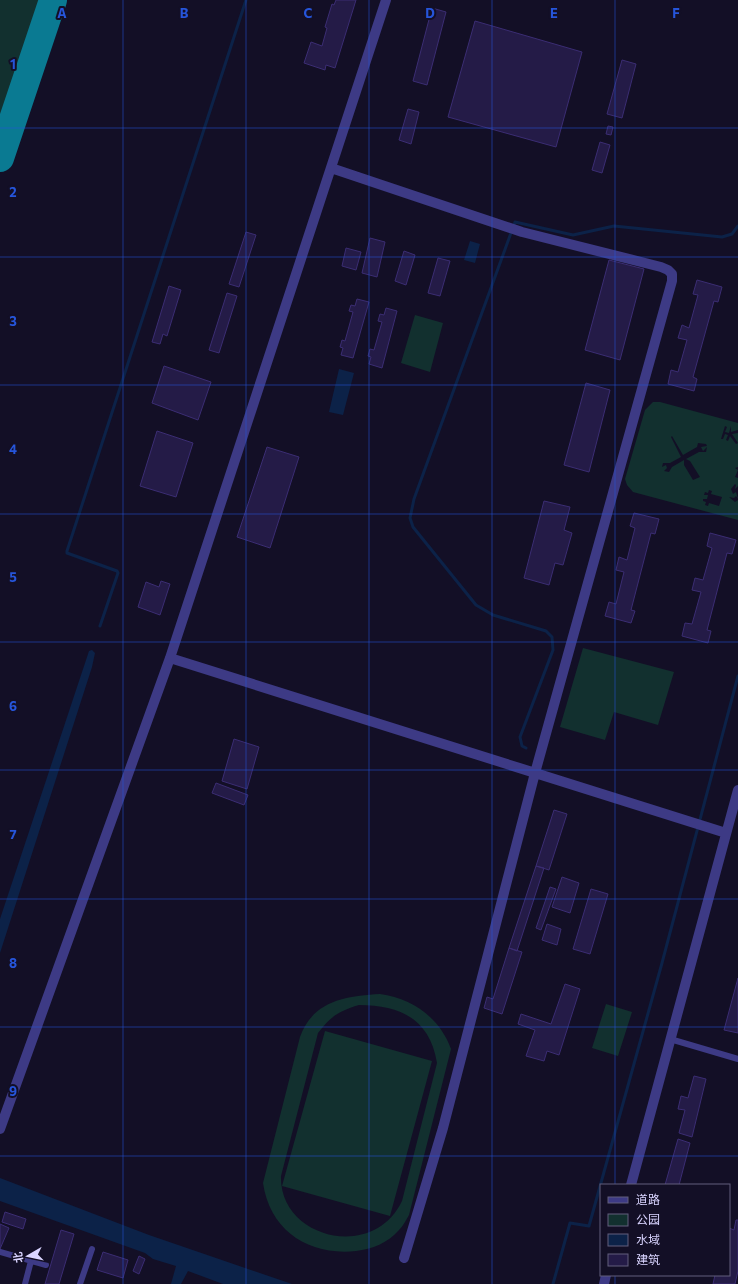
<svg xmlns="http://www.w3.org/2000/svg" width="738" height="1284" viewBox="0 0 738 1284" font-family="Commissioner,'Noto Sans SC',sans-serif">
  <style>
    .green { fill: #12302f; fill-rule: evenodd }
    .water { fill: #0c2248 }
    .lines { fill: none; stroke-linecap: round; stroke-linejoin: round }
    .stream { stroke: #0c2248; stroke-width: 3 }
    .taxiway { stroke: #0a7a92; stroke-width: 28 }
    .building { fill: #241b47; stroke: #3b2d73 }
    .service { stroke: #3d3a85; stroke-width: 6 }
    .minor { stroke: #3d3a85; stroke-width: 10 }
    .grid { fill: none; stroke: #2655da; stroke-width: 1; stroke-opacity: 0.55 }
    .grid-label { font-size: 13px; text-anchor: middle; font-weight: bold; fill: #2655da; stroke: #130f26; stroke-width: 4; stroke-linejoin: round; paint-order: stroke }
  </style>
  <rect width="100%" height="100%" fill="#130f26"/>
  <path class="green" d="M0 0H42L0 128Z
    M415 315 443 323 430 372 401 363Z
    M653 402H660L738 423V430L731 432V426L729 433 725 432 727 427 725 426 721 439H723L725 434 728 435 726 440 728 441 730 436 736 444 738 443 732 434 738 433V467L735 468 738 470 735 477 738 478V486L735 489 736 485 735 484 731 489 733 494 736 492 738 499 736 496 734 498 729 497 735 502 738 500V520L633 492 627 485 625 479 645 410ZM672 436 683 455 697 447 698 443 706 444 707 446 701 447 703 451 707 447 706 452H699L686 459 690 461 700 477 693 480 684 465V460L672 467 669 472 664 471 667 468 666 465 662 467 663 463H670L681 457 671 437ZM709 490 712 491 711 494 722 497 719 506 709 503 708 506 705 505 706 502 703 501V499H707L708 495H704L705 492 708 493Z
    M583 648 674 672 658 725 614 712 605 740 560 727Z
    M380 994C412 998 440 1018 451 1049L409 1215C406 1220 403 1226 399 1230 388 1243 372 1249 356 1251 309 1256 270 1231 263 1183L300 1037C313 1001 345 996 380 994ZM359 1005C400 1005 430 1019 437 1063L402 1201C373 1262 279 1238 281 1176L318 1033C331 1016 339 1011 359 1005Z
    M606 1004 632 1012 618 1056 592 1048Z
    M325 1031 432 1061 390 1216 282 1186Z"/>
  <path class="water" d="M470 241 480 244 475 263 464 260Z
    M339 369 354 373 343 415 329 412Z
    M92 650 95 653 92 667 0 953V919L89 651Z
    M0 1178 149 1235 292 1284H223L188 1271 181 1284H171L176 1266 153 1259 145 1253 0 1201Z"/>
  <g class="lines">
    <path class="stream" d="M100 626 118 573 117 571 67 553V551L246 0
      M526 748 522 746 520 737 553 650 552 637 546 631 493 615 476 605 413 527 410 518 414 499 515 222 573 235 614 226 722 237 732 234 738 226
      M553 1284 570 1223 589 1226 662 963 738 676"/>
    <path class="taxiway" d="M0 158 53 0"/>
  </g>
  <path class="building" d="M336 0H356L335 68 326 65 325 70 304 63 311 42 322 46 327 28 325 27 332 4 334 5Z
    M432 8 446 12 427 85 413 81Z
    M475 21 582 52 556 147 448 117Z
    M622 60 636 64 622 118 607 114Z
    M408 109 419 112 411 144 399 140Z
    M608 126 613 127 611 135 606 134Z
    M600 142 610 145 602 173 592 170Z
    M246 232 256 235 239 287 229 284Z
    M370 238 385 242 377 277 362 273Z
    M346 248 361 252 356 270 342 266Z
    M404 251 415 255 406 285 395 281Z
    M438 258 450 261 440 296 428 293Z
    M609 260 644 269 620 360 585 350Z
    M697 280 722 287 718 302 714 301 693 377 697 379 694 391 668 384 671 370 678 372 687 340 678 338 682 325 689 328 698 295 693 294Z
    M169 286 181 290 167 336 163 334 160 344 152 342Z
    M227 293 237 296 219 353 209 350Z
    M357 299 369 302 353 358 341 355 343 348 340 347 342 340 345 341 353 312 349 311 351 305 355 306Z
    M386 308 397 311 382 368 369 364 371 357 368 356 370 349 374 350 382 322 378 321 380 314 384 315Z
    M164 366 211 382 198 420 152 403Z
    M586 383 610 390 589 472 564 465Z
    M157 431 193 443 176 497 140 486Z
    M267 447 299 457 270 548 237 537Z
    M544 501 570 507 564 530 572 533 563 565 555 563 549 585 524 578Z
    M634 513 659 519 655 534 651 533 631 610 635 611 631 623 605 616 609 602 616 604 624 572 616 570 619 557 627 560 635 528 630 526Z
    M710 533 736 540 732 554 727 553 707 630 711 631 708 643 682 636 685 623 692 624 701 592 692 590 695 578 703 580 712 548 707 546Z
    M161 581 170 584 160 615 138 607 146 582 159 587Z
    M234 739 259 747 247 789 222 781Z
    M216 783 248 795 244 805 212 793Z
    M554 810 567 814 549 870 536 866Z
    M536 866 544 868 517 951 509 948Z
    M562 877 579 883 570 913 552 907Z
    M550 887 556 889 541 930 536 928Z
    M591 889 608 894 590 954 573 949Z
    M547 924 561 929 557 945 542 940Z
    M509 948 522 952 502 1014 484 1008 487 997 493 999Z
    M738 978V1033L724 1030Z
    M565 984 580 989 559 1055 547 1051 544 1061 526 1056 535 1030 518 1024 521 1014 551 1024Z
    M694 1076 706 1079 692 1137 679 1133 685 1110 678 1109 681 1096 688 1098Z
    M678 1139 690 1143 679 1185H665Z
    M5 1212 26 1219 23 1229 2 1222Z
    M736 1220H738V1271L735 1284H713L715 1275H729V1228L734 1230Z
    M0 1224 9 1228 0 1249Z
    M61 1230 74 1234 59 1284H45Z
    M103 1252 128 1260 123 1278 97 1270Z
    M139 1256 145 1259 139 1274 133 1271Z"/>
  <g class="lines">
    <path class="service" d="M670 1039 738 1059
      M0 1252 46 1265
      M25 1284 31 1261
      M80 1284 92 1249"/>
    <path class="minor" d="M331 168 522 232 661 267 668 270 672 274V281L535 773 443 1128 404 1258
      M170 658 726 833
      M0 1129 170 658 386 0
      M631 1185 738 790
      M604 1284 606 1275"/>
  </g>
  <path class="grid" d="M123 0V1284M246 0V1284M369 0V1284M492 0V1284M615 0V1185M0 128H738M0 257H738M0 385H738M0 514H738M0 642H738M0 770H738M0 899H738M0 1027H738M0 1156H738M615 1275V1284"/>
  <g class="grid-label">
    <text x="62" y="18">A</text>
    <text x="184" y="18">B</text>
    <text x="308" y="18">C</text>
    <text x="430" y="18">D</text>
    <text x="554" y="18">E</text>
    <text x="676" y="18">F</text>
    <text x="13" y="69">1</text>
    <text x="13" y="197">2</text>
    <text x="13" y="326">3</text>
    <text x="13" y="454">4</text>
    <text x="13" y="582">5</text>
    <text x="13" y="711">6</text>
    <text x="13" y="839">7</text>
    <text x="13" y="968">8</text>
    <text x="13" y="1096">9</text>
  </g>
  <rect x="600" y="1184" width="130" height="92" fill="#130f26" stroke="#625e7d"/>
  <rect x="608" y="1197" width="20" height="6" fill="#3d3a85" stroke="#625e7d"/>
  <text x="636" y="1204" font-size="12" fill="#d9d4ff">道路</text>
  <rect x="608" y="1214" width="20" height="12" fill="#12302f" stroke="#625e7d"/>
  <text x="636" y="1224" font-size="12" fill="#d9d4ff">公园</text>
  <rect x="608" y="1234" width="20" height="12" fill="#0c2248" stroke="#625e7d"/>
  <text x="636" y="1244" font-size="12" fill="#d9d4ff">水域</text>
  <rect x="608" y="1254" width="20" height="12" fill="#241b47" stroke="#625e7d"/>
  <text x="636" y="1264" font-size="12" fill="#d9d4ff">建筑</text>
  <g transform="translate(28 1256) rotate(261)" stroke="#130f26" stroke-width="3" paint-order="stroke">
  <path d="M0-3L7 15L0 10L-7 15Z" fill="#d9d4ff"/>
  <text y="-6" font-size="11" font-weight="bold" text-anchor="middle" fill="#d9d4ff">北</text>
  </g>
</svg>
